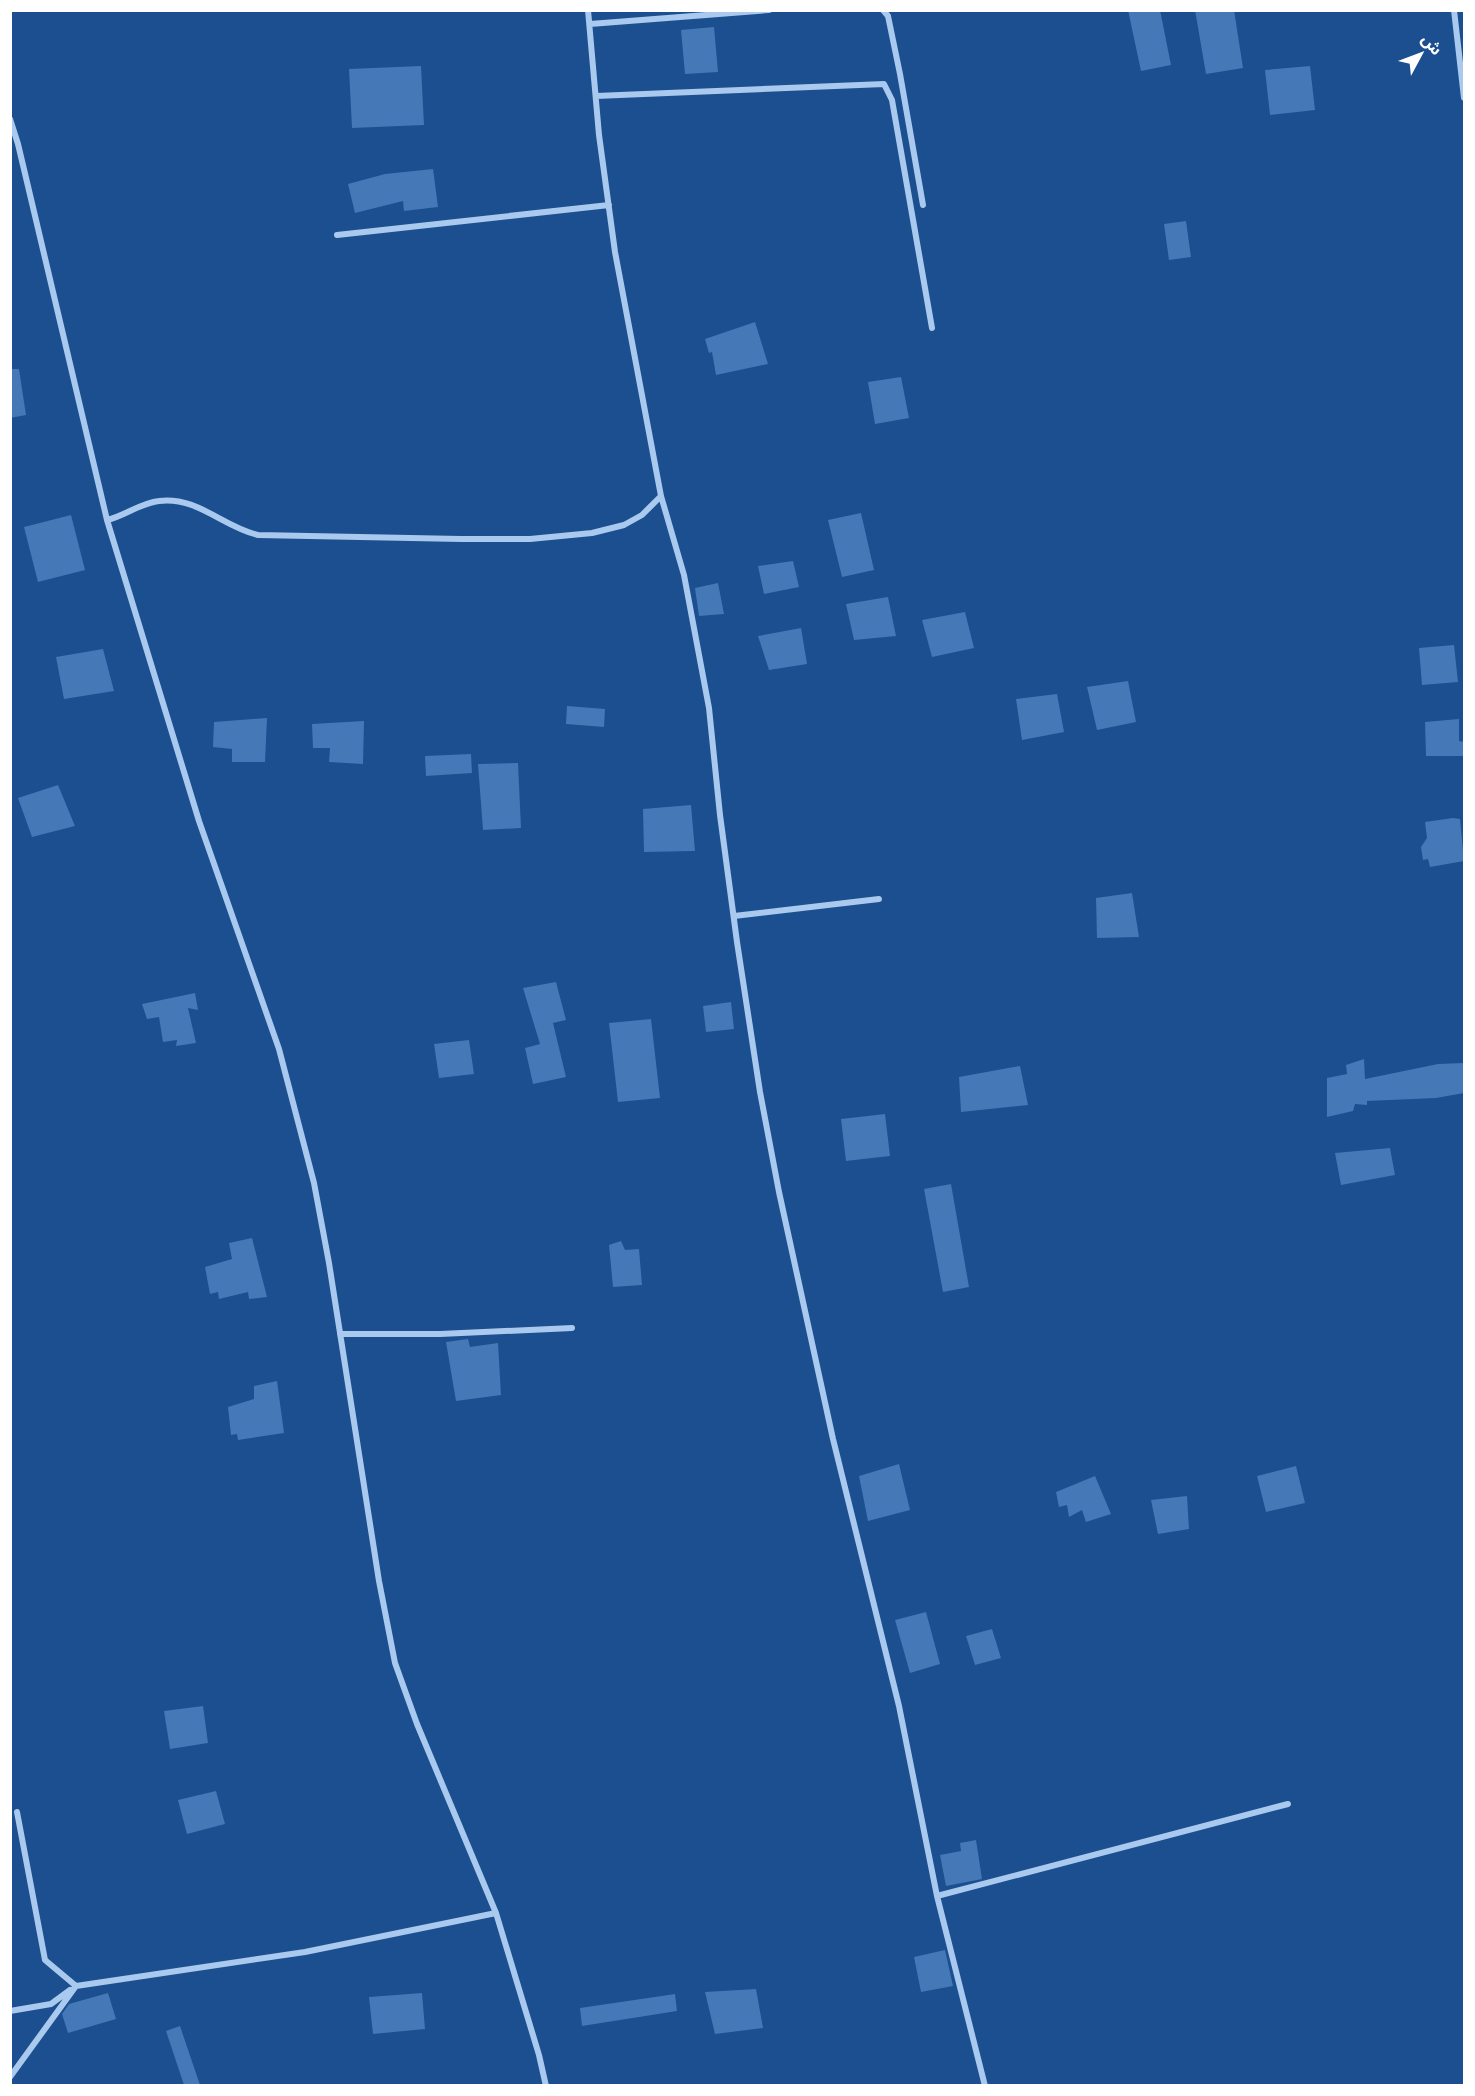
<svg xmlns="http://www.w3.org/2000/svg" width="1475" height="2096" viewBox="0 0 1475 2096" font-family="'Source Sans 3','Noto Sans Arabic',sans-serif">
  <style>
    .building { fill: #4478b7 }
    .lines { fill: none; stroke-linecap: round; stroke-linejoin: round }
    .minor { stroke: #a9c9ee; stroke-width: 6 }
  </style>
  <rect width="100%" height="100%" fill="#1b4f8f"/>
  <path class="building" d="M1128 10H1160L1171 65 1141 71Z
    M1195 10H1234L1243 68 1206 74Z
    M714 27 718 72 685 74 681 30Z
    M421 66 424 125 352 128 349 69Z
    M1310 66 1315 110 1270 115 1265 70Z
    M433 169 438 207 404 211 403 201 355 213 348 184 385 174Z
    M1186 221 1191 257 1169 260 1164 224Z
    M755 322 768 364 716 375 712 352 709 353 705 339Z
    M10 369H19L26 415 10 418Z
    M901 377 909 418 875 424 868 382Z
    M861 513 874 570 842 577 828 520Z
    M71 515 85 570 38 582 24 527Z
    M793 561 799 587 764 594 758 566Z
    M718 583 724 614 699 616 695 588Z
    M888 597 896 636 854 640 846 604Z
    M965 612 974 648 932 657 922 620Z
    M801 628 807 664 769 670 758 636Z
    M1454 645 1458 682 1422 685 1419 648Z
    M103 649 114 691 64 699 56 657Z
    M1128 681 1136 722 1097 730 1087 687Z
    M1057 694 1064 732 1022 740 1016 699Z
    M567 706 605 709 604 727 566 724Z
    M267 718 265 762H232V749L213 747 214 722Z
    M1459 719V741L1464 742V756H1426L1425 722Z
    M364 721 363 764 329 762 330 748H313L312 724Z
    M471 754 472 773 426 776 425 756Z
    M518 763 521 828 483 830 478 764Z
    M58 785 75 826 32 837 18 798Z
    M691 805 695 851 644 852 643 809Z
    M1453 818 1460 819 1464 861 1430 867 1428 859 1423 860 1421 847 1427 838 1425 822Z
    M1132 893 1139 937 1097 938 1096 898Z
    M556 982 566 1020 553 1023 566 1077 533 1084 525 1048 540 1044 523 988Z
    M195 993 198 1010 188 1008 196 1043 176 1046 177 1040 163 1042 159 1017 147 1019 142 1004Z
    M731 1002 734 1029 706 1032 703 1006Z
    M651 1019 660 1098 618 1102 609 1023Z
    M469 1040 474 1074 439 1078 434 1044Z
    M1364 1059 1365 1079 1438 1064 1464 1063V1093L1436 1098 1367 1101V1105L1355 1104 1353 1111 1327 1117V1078L1347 1074 1346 1065Z
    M1020 1066 1028 1105 961 1112 959 1077Z
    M885 1114 890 1156 846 1161 841 1119Z
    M1390 1148 1395 1175 1341 1185 1335 1153Z
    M951 1184 969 1287 943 1292 924 1189Z
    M252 1238 267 1297 249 1299 248 1292 219 1299 218 1292 210 1294 205 1267 232 1259 229 1243Z
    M621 1241 625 1250 639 1249 642 1285 613 1287 609 1245Z
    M468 1339 470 1347 498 1343 501 1395 456 1401 446 1342Z
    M277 1381 284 1433 238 1440 237 1434 231 1435 228 1407 254 1399V1386Z
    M899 1464 910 1510 868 1521 859 1476Z
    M1296 1466 1305 1503 1266 1512 1257 1476Z
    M1095 1476 1111 1514 1086 1522 1082 1510 1069 1517 1067 1505 1059 1507 1056 1492Z
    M1187 1496 1189 1529 1158 1534 1151 1500Z
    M926 1612 940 1664 910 1673 895 1620Z
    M992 1629 1001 1658 975 1665 966 1636Z
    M203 1706 208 1743 170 1749 164 1711Z
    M216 1791 225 1824 187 1834 178 1800Z
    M976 1840 982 1879 946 1886 940 1855 961 1851 960 1843Z
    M945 1950 953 1986 921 1992 914 1957Z
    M756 1989 763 2028 715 2034 705 1992Z
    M108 1993 116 2019 68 2033 62 2014 69 2004Z
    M422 1993 425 2029 373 2034 369 1997Z
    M675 1994 677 2011 582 2026 580 2008Z
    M180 2026 200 2085H184L166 2031Z"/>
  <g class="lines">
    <path class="minor" d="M588 10 599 135 615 252 661 496 684 575 709 708 720 815 737 942 760 1092 779 1192 833 1439 899 1706 937 1896 985 2086
      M883 10 888 16 900 74 923 205
      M1454 10 1464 98
      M590 24 769 10
      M596 96 884 84 892 100 932 328
      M10 119 18 144 107 520 199 821 279 1049 314 1183 329 1263 379 1581 395 1663 417 1724 496 1913 539 2055 546 2086
      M337 235 609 205
      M107 520C125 516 140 503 159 501 197 496 223 527 258 535L461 539H530L592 533 624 525 642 515 661 496
      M734 916 879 899
      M340 1334H440L572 1328
      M17 1812 45 1960 76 1986 305 1952 496 1913
      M937 1896 1288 1804
      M10 2011 51 2004 70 1990
      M10 2077 76 1986"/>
  </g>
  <rect width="1475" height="2096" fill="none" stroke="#ffffff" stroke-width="24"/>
  <g transform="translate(1421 54) rotate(49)" stroke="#1b4f8f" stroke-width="4.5" paint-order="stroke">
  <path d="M0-4.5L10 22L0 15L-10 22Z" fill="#ffffff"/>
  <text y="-9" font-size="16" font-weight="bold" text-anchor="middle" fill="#ffffff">ش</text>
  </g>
</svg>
